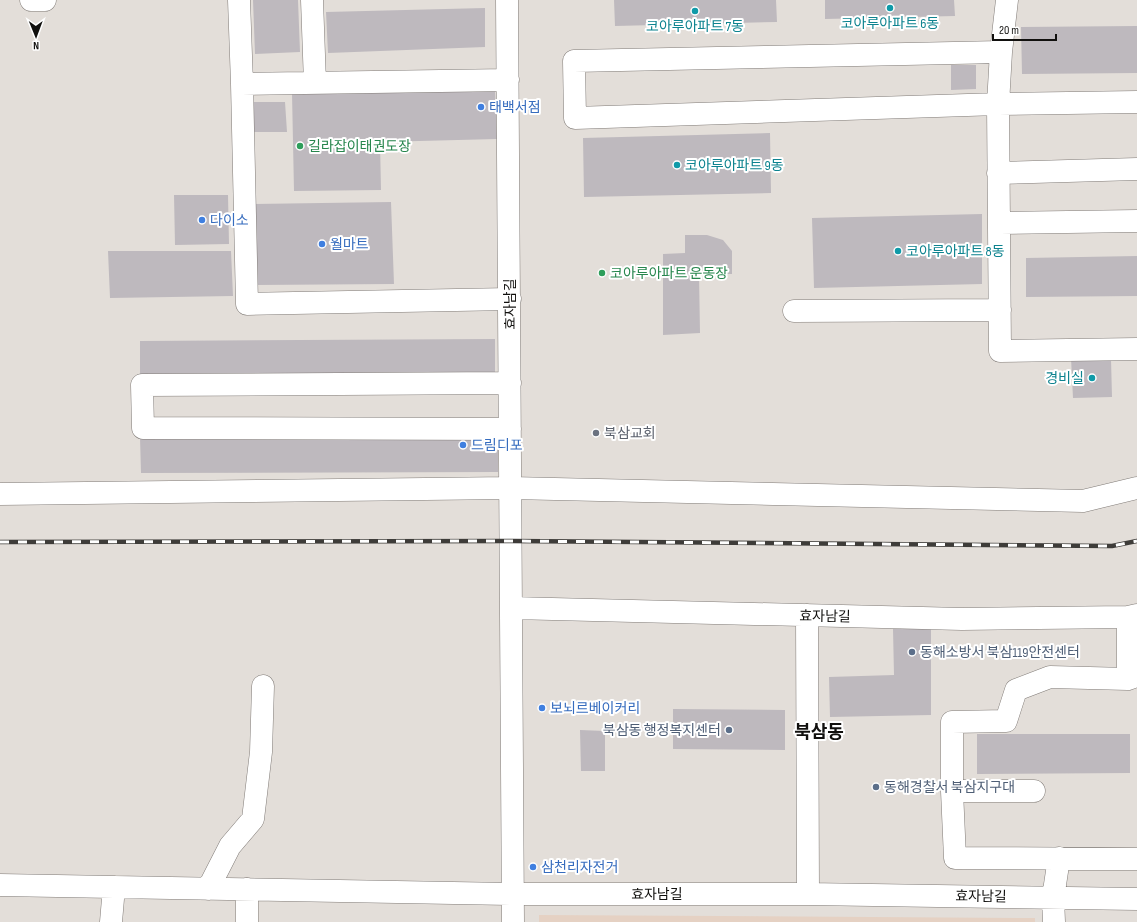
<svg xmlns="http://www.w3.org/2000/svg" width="1137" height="922" viewBox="0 0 1137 922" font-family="'Sofia Sans Condensed','Noto Sans KR',sans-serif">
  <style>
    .education { fill: #e5d1c3 }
    .building { fill: #beb9be }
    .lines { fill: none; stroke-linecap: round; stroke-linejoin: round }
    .minor-casing { stroke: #807b77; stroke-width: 23 }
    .minor { stroke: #fff; stroke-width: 22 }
    .rail-casing { stroke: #3e3c39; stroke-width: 4.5 }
    .rail { stroke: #fff; stroke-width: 3; stroke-dasharray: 9; stroke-linecap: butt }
    .culture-dot { fill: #0f9aa8; stroke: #fff; stroke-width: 1.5 }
    .shop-dot { fill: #3f7fe0; stroke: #fff; stroke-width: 1.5 }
    .leisure-dot { fill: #2e9e5b; stroke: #fff; stroke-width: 1.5 }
    .worship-dot { fill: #6b7280; stroke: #fff; stroke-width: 1.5 }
    .service-dot { fill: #5c6f8a; stroke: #fff; stroke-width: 1.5 }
    .labels { text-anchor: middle; stroke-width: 4; stroke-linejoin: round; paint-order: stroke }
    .culture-label { font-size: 14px; fill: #0d838f; stroke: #fff }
    .shop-label { font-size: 14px; fill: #366cbe; stroke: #fff; text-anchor: start }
    .leisure-label { font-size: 14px; fill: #27864d; stroke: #fff; text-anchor: start }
    .street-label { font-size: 14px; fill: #11100e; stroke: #fff }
    .worship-label { font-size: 14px; fill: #5b616d; stroke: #fff; text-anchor: start }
    .service-label { font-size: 14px; fill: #4e5e75; stroke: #fff; text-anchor: start }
    .district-label { font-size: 18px; font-weight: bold; fill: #11100e; stroke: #fff }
  </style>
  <rect width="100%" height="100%" fill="#e3ded9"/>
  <path class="education" d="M539 915 1035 918V922H539Z"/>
  <path class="building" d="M253 0H298L300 52 255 54Z
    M614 0H776L777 22 615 26Z
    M825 0H954L955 16 825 19Z
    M485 8V47L328 53 326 12Z
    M1137 26V73L1022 74 1021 27Z
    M951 65H976V89L951 90Z
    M495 90 497 139 380 142 381 190 294 191 292 93Z
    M250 102H285L287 132H251Z
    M770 133 771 193 584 197 583 138Z
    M174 195H228L229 244 175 245Z
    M391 202 394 284 252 285 250 204Z
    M982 214V284L814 288 812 218Z
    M685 235H707L723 240 732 251V274H699L700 333 663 335V254L685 253Z
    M108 251H231L233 296 110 298Z
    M1137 256V296L1026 297V258Z
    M495 339V374L140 377V341Z
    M1071 358 1111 359 1112 397 1073 398Z
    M140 437H498V472L141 473Z
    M893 629H931V715L830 717 829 677 894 675Z
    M673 709 785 710V750L673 749Z
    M580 730 605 731V771H581Z
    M977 734H1130V773L977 774Z"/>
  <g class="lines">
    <g class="minor-casing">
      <path id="minor" d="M31 0H45
        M239 0 242 84 508 80
        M312 0 315 83
        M507 0 513 922
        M1007 0 1001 52 998 104 1137 102
        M1001 52 574 61 575 118 998 104 1000 351 1137 349
        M242 84 247 304 510 299
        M998 173 1137 169
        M1000 223 1137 221
        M794 311 1000 310
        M510 383 142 385 143 428 510 429
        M0 494 511 488 1083 501 1137 488
        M512 608 962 619 1128 617 1137 615
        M807 615 808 894
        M1137 676 1128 679 1050 677 1016 690 1006 721 952 722V791L955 858 1137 859
        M1128 679V617
        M952 791H1034
        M0 885 513 894H808L1137 899
        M208 889 230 846 253 819 261 752 263 686
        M247 889V922
        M111 922 114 887
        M1054 922 1053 898 1059 858"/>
    </g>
    <use href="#minor" class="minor"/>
    <g class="rail-casing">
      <path id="rail" d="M0 542 512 541 1112 546 1137 541"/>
    </g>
    <use href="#rail" class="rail"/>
  </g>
  <g class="culture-dot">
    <circle cx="890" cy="8" r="4"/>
    <circle cx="695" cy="11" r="4"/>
    <circle cx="677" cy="165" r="4"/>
    <circle cx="898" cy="251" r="4"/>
    <circle cx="1092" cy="378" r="4"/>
  </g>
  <g class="shop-dot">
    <circle cx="481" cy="107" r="4"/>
    <circle cx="202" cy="220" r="4"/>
    <circle cx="322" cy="244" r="4"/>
    <circle cx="463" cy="445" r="4"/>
    <circle cx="542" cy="708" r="4"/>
    <circle cx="533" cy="867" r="4"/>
  </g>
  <g class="leisure-dot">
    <circle cx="300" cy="146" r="4"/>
    <circle cx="602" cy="273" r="4"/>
  </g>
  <circle class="worship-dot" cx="596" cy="433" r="4"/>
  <g class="service-dot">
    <circle cx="912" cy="652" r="4"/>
    <circle cx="729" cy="730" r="4"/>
    <circle cx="876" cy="787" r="4"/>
  </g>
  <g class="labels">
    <g class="culture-label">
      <text x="890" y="28">코아루아파트 6동</text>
      <text x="695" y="31">코아루아파트 7동</text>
      <text x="685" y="170" text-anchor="start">코아루아파트 9동</text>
      <text x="906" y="256" text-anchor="start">코아루아파트 8동</text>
      <text x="1084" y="383" text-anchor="end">경비실</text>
    </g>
    <g class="shop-label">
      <text x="489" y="112">태백서점</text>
      <text x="210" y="225">다이소</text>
      <text x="330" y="249">월마트</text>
      <text x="471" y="450">드림디포</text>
      <text x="550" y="713">보뇌르베이커리</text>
      <text x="541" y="872">삼천리자전거</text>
    </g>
    <g class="leisure-label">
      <text x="308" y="151">길라잡이태권도장</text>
      <text x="610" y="278">코아루아파트 운동장</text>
    </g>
    <g class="street-label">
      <text transform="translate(510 304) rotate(-90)" y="5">효자남길</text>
      <text transform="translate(825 616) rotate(1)" y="5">효자남길</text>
      <text x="657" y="899">효자남길</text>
      <text transform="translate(981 896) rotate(1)" y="5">효자남길</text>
    </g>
    <g class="worship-label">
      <text x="604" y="438">북삼교회</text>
    </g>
    <g class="service-label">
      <text x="920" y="657">동해소방서 북삼119안전센터</text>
      <text x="721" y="735" text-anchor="end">북삼동 행정복지센터</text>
      <text x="884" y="792">동해경찰서 북삼지구대</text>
    </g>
    <g class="district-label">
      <text x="819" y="738">북삼동</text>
    </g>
  </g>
  <g transform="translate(36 36) rotate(179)" stroke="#ffffff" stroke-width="3" paint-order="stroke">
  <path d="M0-3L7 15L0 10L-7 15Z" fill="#11100e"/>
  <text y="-6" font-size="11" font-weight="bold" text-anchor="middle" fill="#11100e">N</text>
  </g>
  <path d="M993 34v6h63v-6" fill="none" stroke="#11100e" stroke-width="2"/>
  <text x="999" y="34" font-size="12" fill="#11100e" stroke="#ffffff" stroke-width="3" paint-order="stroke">20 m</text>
</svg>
